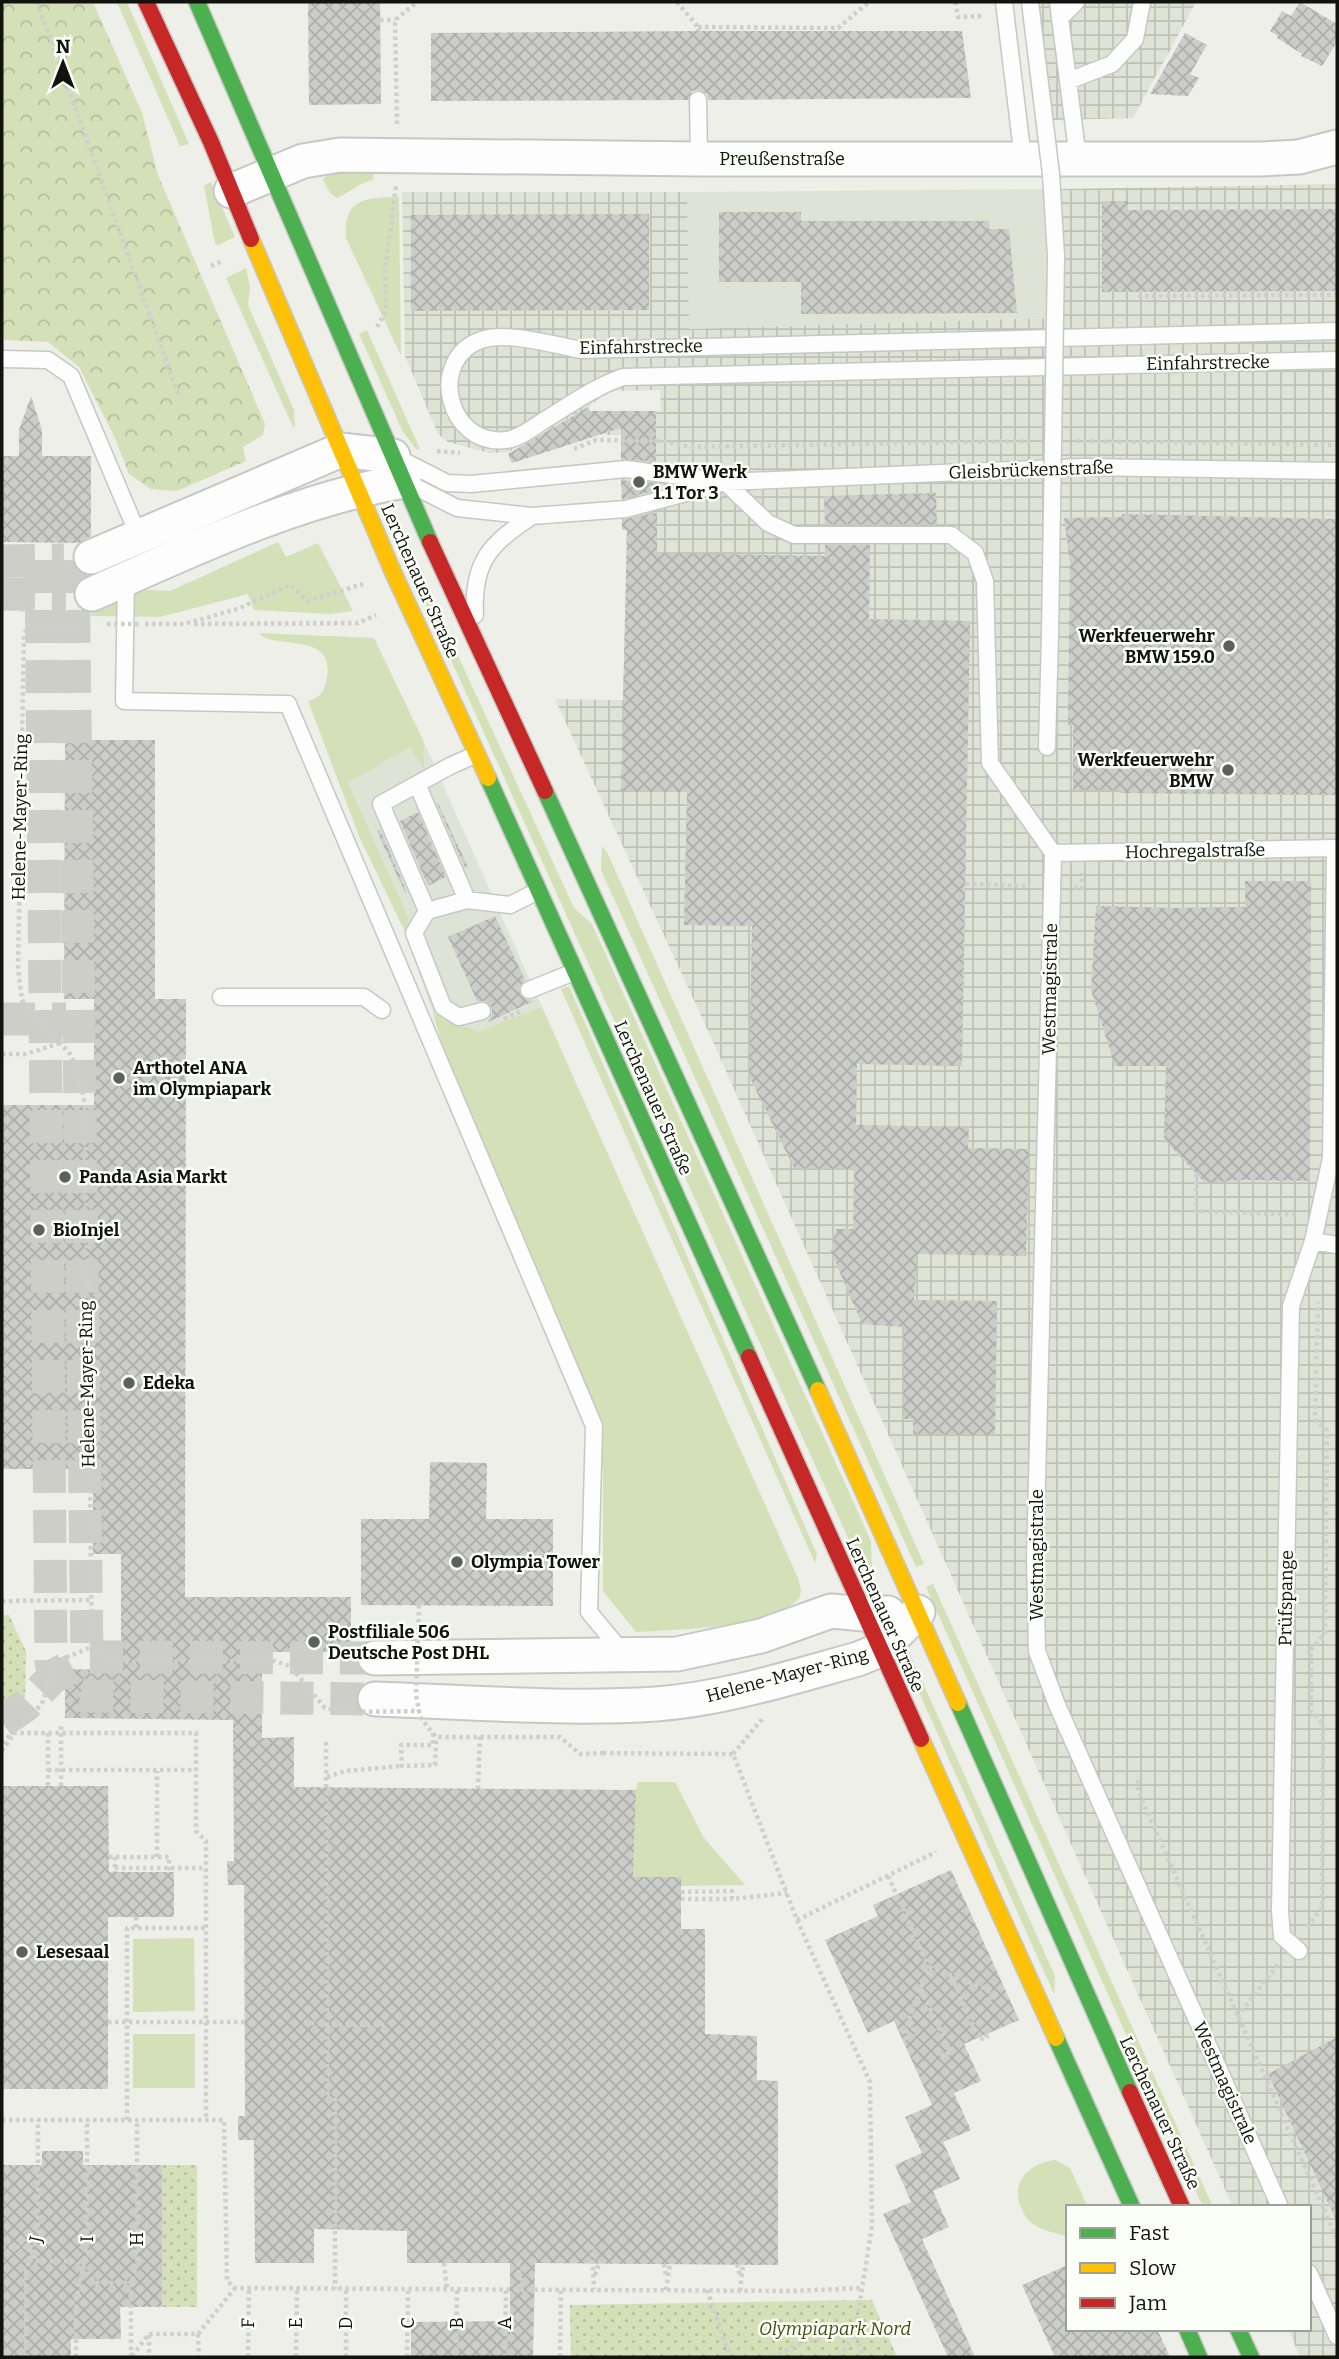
<svg xmlns="http://www.w3.org/2000/svg" width="1339" height="2359" viewBox="0 0 1339 2359" font-family="Bitter,serif">
  <style>
    .built { fill: #dee3d6 }
    .industrial { fill: url(#industrial-grid) }
    .green { fill: #d4e0b8 }
    .forest { fill: url(#forest-crowns) }
    .park { fill: url(#park-dots) }
    .building { fill: url(#building-cross-hatch) }
    .lines { fill: none; stroke-linecap: round; stroke-linejoin: round }
    .street-tunnel { stroke: #cccec7; stroke-width: 33; stroke-dasharray: 33 17; stroke-linecap: butt }
    .lane-casing { stroke: #c6c8c3; stroke-width: 19 }
    .street-casing { stroke: #c6c8c3; stroke-width: 37 }
    .fast-casing { stroke: #c6c8c3; stroke-width: 19 }
    .slow-casing { stroke: #c6c8c3; stroke-width: 19 }
    .jam-casing { stroke: #c6c8c3; stroke-width: 19 }
    .path { stroke: #cfd0ce; stroke-width: 4.5; stroke-dasharray: 3.5 3.5; stroke-linecap: butt }
    .lane { stroke: #fcfdfc; stroke-width: 16 }
    .street { stroke: #fcfdfc; stroke-width: 33 }
    .fast { stroke: #4caf50; stroke-width: 16 }
    .slow { stroke: #ffc107; stroke-width: 16 }
    .jam { stroke: #c62828; stroke-width: 16 }
    .lane-bridge-casing { stroke: #c6c8c3; stroke-width: 19; stroke-linecap: butt }
    .path-bridge { stroke: #cfd0ce; stroke-width: 4.5; stroke-dasharray: 3.5 3.5; stroke-linecap: butt }
    .lane-bridge { stroke: #fcfdfc; stroke-width: 16 }
    .poi-dot { fill: #5f605b; stroke: #fcfff7; stroke-width: 2.5 }
    .labels { text-anchor: middle; stroke-width: 5; stroke-linejoin: round; paint-order: stroke }
    .street-label { font-size: 18px; fill: #12130f; stroke: #fcfff7 }
    .poi-label { font-size: 18px; font-weight: bold; fill: #12130f; stroke: #fcfff7; text-anchor: start }
    .park-label { font-size: 18px; font-style: italic; fill: #3f4e11; stroke: #fcfff7 }
  </style>
  <defs>
    <pattern id="industrial-grid" width="8" height="8" patternUnits="userSpaceOnUse" patternTransform="scale(1.75)"><rect width="8" height="8" fill="#dee3d6"/><path d="M0 4h8M4 0v8" fill="none" stroke="#bdc2b6"/></pattern>
    <pattern id="forest-crowns" width="20" height="18" patternUnits="userSpaceOnUse" patternTransform="scale(1.75)"><rect width="20" height="18" fill="#d4e0b8"/><path d="M2 6a3 3 0 1 1 6 0M12 15a3 3 0 1 1 6 0" fill="none" stroke="#b5bf9d"/></pattern>
    <pattern id="park-dots" width="8" height="8" patternUnits="userSpaceOnUse" patternTransform="scale(1.75)"><rect width="8" height="8" fill="#d4e0b8"/><path d="M2 2h.1M6 6h.1" fill="none" stroke="#b5bf9d" stroke-width="1.8" stroke-linecap="round"/></pattern>
    <pattern id="building-cross-hatch" width="8" height="8" patternUnits="userSpaceOnUse" patternTransform="scale(1.75)"><rect width="8" height="8" fill="#cccdc8"/><path d="M0 0l8 8M0 8l8-8" fill="none" stroke="#aeafab"/></pattern>
  </defs>
  <rect width="100%" height="100%" fill="#edefe8"/>
  <path class="built" d="M1058 189 1054 318 688 329 687 192Z
    M424 742 542 1007 478 1033 433 1013 405 932 409 919 347 783 410 747 423 767Z"/>
  <path class="industrial" d="M1039 2H1196L1133 118 1052 120Z
    M1337 184V2357H1300L1288 2329H1309V2207H1233L709 1033 555 699 623 700 627 553 626 530H622L621 435H605V411H661L660 390 609 391 588 407 509 452 489 453 448 442 438 434 405 356 402 192H687L689 329 1054 318 1058 189Z"/>
  <path class="green" d="M117 2H127L189 144 180 146Z
    M330 171H374L373 180C358 183 351 192 337 198L330 193 323 180Z
    M211 182 235 237 218 245 215 243 204 186Z
    M399 197 401 356 346 238C343 197 367 198 399 197Z
    M246 268 250 287 248 305 294 410 295 427H293L226 278Z
    M367 330 420 449 417 450 403 432 359 334Z
    M278 542 286 557 318 543 353 611 330 614 254 610 248 594 160 617 91 616 90 592 130 589 170 591Z
    M421 575 574 908 592 924 871 1541 872 1571H863L414 578Z
    M259 633 374 638 424 742V769L410 747 348 783 409 919 405 932 359 836 308 701C318 698 323 694 326 683 339 628 275 652 259 633Z
    M602 846 607 852 924 1564 916 1567 601 870Z
    M569 986 817 1554 815 1563 561 989Z
    M542 1007 798 1578 801 1590 800 1597C776 1628 674 1630 636 1632L603 1591V1469L442 1046 433 1013 478 1032Z
    M933 1584 1213 2207H1203L926 1587Z
    M908 1650 1055 1976 1054 1994 901 1652Z
    M638 1782H675L704 1838 745 1885 681 1886V1877H633L636 1790Z
    M194 1938 195 2011 133 2012V1939Z
    M133 2034H195V2088H133Z
    M1055 2160 1070 2168 1088 2207H1068V2237C1055 2232 1043 2232 1032 2223 1026 2219 1022 2211 1020 2205 1011 2179 1032 2163 1055 2160Z"/>
  <path class="forest" d="M2 2H93L142 113 158 175 265 424 263 435 243 447 246 461 177 491 151 489 129 474 115 438 79 367 48 342 2 340Z"/>
  <path class="park" d="M2 1615H9L26 1651 25 1706H2Z
    M162 2165H197V2307H162Z
    M872 2300 897 2357H571L570 2305Z"/>
  <path class="building" d="M308 2H380L381 104 309 105Z
    M1300 2 1337 24V42L1322 66 1301 56 1302 54 1277 38 1278 36 1270 31 1282 11 1291 16Z
    M698 31H962L971 98 708 100 707 94 698 90 692 91 688 100 431 101V33Z
    M1185 33 1207 45 1190 74 1199 78 1188 96 1150 94Z
    M1102 201H1128V210L1337 209V291L1102 292Z
    M719 212H801V221H989V229H1009L1017 313 801 314V282H719Z
    M649 214V310L411 311V215Z
    M31 396 42 430V456H91V536L79 543 2 542V456H19V430Z
    M588 407 590 411H656V462L621 459V428L512 463 508 454Z
    M621 480 657 484V490L622 499Z
    M936 493 937 524H825L824 496Z
    M657 512V553L825 556V545H870L869 619 970 621 962 1066 857 1064 856 1125 969 1127 968 1148 1029 1149 1026 1256 917 1254 914 1300 997 1301 995 1435 913 1434V1419H903L904 1327 862 1324 831 1252 836 1229H853L854 1169 794 1168 749 1076 752 926 684 925 687 792 621 791 627 530H622V520Z
    M1122 514 1337 519V795L1119 793V790H1073V725H1068L1070 563 1064 518 1122 517Z
    M65 740H155V999H186L185 1597H351V1652H262V1738L294 1737V1787L636 1790 633 1877H681V1929H705V2034L757 2036V2080L778 2081V2265L535 2263 533 2357H411V2322L510 2321V2263H407V2231L314 2229V2263H255L254 2140H238V2116H245L244 1885H228L227 1861H234L233 1720 65 1718V1669L121 1670V1554H93V1469H2V1105H94V999H64Z
    M438 803 468 867 465 868 437 804Z
    M418 812 446 877 428 886 400 821Z
    M380 829 407 892 405 893 377 831Z
    M1245 881H1311L1310 1181 1244 1180 1205 1183 1164 1139 1166 1066H1115L1091 990 1096 906 1171 908 1245 907Z
    M495 916 525 980 519 988 520 994 527 1000 534 1001 488 1022 492 1014V1008L485 1001H477L448 937Z
    M430 1462 487 1463 486 1519H553V1606L361 1605V1519H429Z
    M2 1786H108L109 1872H174V1917H108V2089H2Z
    M951 1870 1019 2020 964 2044 981 2081 954 2093 971 2130 943 2142 960 2179 933 2191 949 2227 922 2239 975 2357H948L883 2214 911 2202 895 2165 922 2153 905 2117 932 2105 894 2021 868 2033 825 1940 878 1916 873 1905Z
    M1337 2037V2222L1268 2074Z
    M42 2151H83V2165H162V2307H120L121 2339H71V2357H2V2165H42Z
    M1068 2265V2329H1157L1170 2357H1055L1022 2285Z"/>
  <g class="lines">
    <path class="street-tunnel" d="M41 560 51 1663 67 1692 87 1696 375 1699
      M73 560 87 1657 375 1658
      M2 561 64 560
      M2 594 66 595
      M2 1019H66
      M2 1722 25 1706 56 1674 73 1665"/>
    <g class="lane-casing">
      <path id="lane" d="M1004 2 1023 159
        M1058 2 1078 159
        M1060 18 1076 2
        M1068 81 1112 64 1135 39 1142 2
        M698 100 699 159
        M1337 331 581 350C554 345 507 331 481 340 427 359 447 447 506 440 521 438 535 426 548 418 572 403 595 387 623 377L1337 360
        M2 359 48 360 71 376 140 539
        M402 460 447 483 471 484 626 469 725 482 1084 467 1337 471
        M725 482 768 523 794 535H951L975 553 985 581 990 763 1053 853
        M412 485 457 508 532 516 626 509 716 485
        M126 579 124 701 288 704 594 1426 589 1612 624 1654
        M475 615C472 562 490 544 532 516
        M1047 747 1050 634
        M477 754 450 766 381 804 427 911 414 933 443 1007 459 1017 482 1011
        M417 784 467 900
        M1053 853 1035 1559 1037 1651 1057 1705 1280 2207
        M1053 853 1337 848
        M427 911 467 900 510 905 538 891
        M529 990 574 972
        M221 997H364L382 1010
        M1313 1241 1337 1245
        M1299 1951 1282 1936 1280 1911 1291 1306 1313 1241 1331 1158 1335 848
        M1309 2273 1337 2336"/>
    </g>
    <g class="street-casing">
      <path id="street" d="M231 191 303 161 340 155 699 159H1261L1299 157 1337 147
        M91 557 341 450 393 456
        M92 594C193 549 295 500 404 481
        M375 1658 677 1654 761 1636 831 1611 864 1614 888 1613
        M375 1699C468 1702 563 1710 656 1704 724 1699 792 1677 858 1659L880 1650 918 1612"/>
    </g>
    <g class="fast-casing">
      <path id="fast" d="M197 2 430 542
        M488 778 749 1357
        M545 791 818 1390
        M958 1703 1130 2092
        M1056 2038 1132 2207
        M1187 2329 1199 2357
        M1238 2329 1251 2357"/>
    </g>
    <g class="slow-casing">
      <path id="slow" d="M251 239 393 572 488 778
        M818 1390 958 1703
        M921 1739 1056 2038"/>
    </g>
    <g class="jam-casing">
      <path id="jam" d="M146 2 211 142 251 239
        M430 542 545 791
        M749 1357 921 1739
        M1130 2092 1182 2207"/>
    </g>
    <path class="path" d="M37 2 179 396
      M677 2 698 27V31
      M955 2 958 17 983 16
      M380 20H395
      M698 27 838 28 869 2
      M397 124 395 20 417 2
      M211 266 223 261
      M1138 296 1337 295
      M377 327 386 311 385 272 396 185
      M1076 441 1337 445
      M574 449 596 440 662 441 690 447 1032 441
      M437 451 460 453
      M2 602 17 605 28 613 30 625
      M145 624H185L240 608 290 585 308 601 363 584
      M194 624 358 623 376 615
      M80 625H30L24 634 18 969 22 1000 70 1054 77 1068 85 1104 92 1647 108 1662 275 1661 290 1666 325 1708 347 1712
      M966 884 1030 886
      M1074 887 1082 888V873
      M504 1019 522 1011
      M2 1054H26L60 1043
      M1196 1174V1211L1297 1215
      M2 1601 91 1600
      M48 1733V1786
      M433 1733V1745H401L402 1766 435 1765 436 1737
      M326 1742 327 2093H335V2289
      M2 1743 42 1704 55 1662 92 1647
      M2 1751 14 1733H196V1831L206 1841V2120
      M603 1753 733 1754 797 1920 870 2082 872 2226 855 2333 863 2357
      M733 1754 762 1719
      M48 1770H196
      M327 1777 345 1771 402 1766
      M1138 1780V1791L1337 2239
      M478 1789 480 1734
      M109 1857H169V1872
      M115 1857V1872
      M157 1857V1771
      M115 1868H206
      M888 1876 929 1967
      M681 1892 732 1891V1899L787 1893
      M681 1899H732
      M136 1917V1928
      M797 1920 936 1852
      M1307 1927 1322 1908 1323 1724 1311 1711V1650L1325 1633 1327 1430 1315 1420 1318 1302
      M952 1977 979 2040 987 2037 983 2029
      M921 1989 950 2052 943 2056 940 2050
      M987 1990 993 2003
      M1237 2017 1280 1962
      M910 2021 916 2035
      M108 2022H245
      M304 2022 327 2025H387
      M905 2040 909 2020 929 1967 987 1989 999 1996
      M2 2120H224L227 2281 235 2288 791 2291 862 2288
      M127 2120V1928H206
      M592 2246 594 2289
      M2 2247H28L36 2261H77L96 2283H131
      M444 2263 447 2289
      M518 2263 521 2289
      M664 2264 666 2276
      M737 2264 740 2276
      M595 2275 599 2264
      M666 2290 670 2264
      M707 2290 730 2357
      M740 2291 743 2264
      M198 2334 199 2357
      M149 2335V2357
      M132 2356 149 2334H198L235 2288
      M26 2357V2272L38 2236V2120
      M76 2357V2301L87 2250V2120
      M131 2357V2283L137 2265V2120
      M248 2357 249 2288
      M296 2357 297 2288
      M346 2357V2289
      M407 2357 408 2289
      M456 2357 457 2289
      M505 2357 506 2289
      M560 2357 561 2289
      M772 2357 804 2342 855 2333
      M840 2357 854 2334"/>
    <use href="#lane" class="lane"/>
    <use href="#street" class="street"/>
    <use href="#fast" class="fast"/>
    <use href="#slow" class="slow"/>
    <use href="#jam" class="jam"/>
    <g class="lane-bridge-casing">
      <path id="lane-bridge" d="M1030 2 1051 174 1056 256 1050 634"/>
    </g>
    <path class="path-bridge" d="M107 624H141
      M419 1605 416 1694 419 1711
      M348 1712 419 1711 420 1717 436 1737H560L580 1754 603 1753
      M61 1786V1725"/>
    <use href="#lane-bridge" class="lane-bridge"/>
  </g>
  <g class="poi-dot">
    <circle cx="639" cy="482" r="7"/>
    <circle cx="1229" cy="646" r="7"/>
    <circle cx="1228" cy="770" r="7"/>
    <circle cx="119" cy="1078" r="7"/>
    <circle cx="65" cy="1177" r="7"/>
    <circle cx="39" cy="1230" r="7"/>
    <circle cx="129" cy="1383" r="7"/>
    <circle cx="457" cy="1562" r="7"/>
    <circle cx="314" cy="1642" r="7"/>
    <circle cx="22" cy="1952" r="7"/>
  </g>
  <g class="labels">
    <g class="street-label">
      <text x="782" y="165">Preußenstraße</text>
      <text transform="translate(641 347) rotate(-1)" y="6">Einfahrstrecke</text>
      <text transform="translate(1208 363) rotate(-1)" y="6">Einfahrstrecke</text>
      <text transform="translate(1031 470) rotate(-2)" y="6">Gleisbrückenstraße</text>
      <text transform="translate(420 581) rotate(66)" y="6">Lerchenauer Straße</text>
      <text transform="translate(20 817) rotate(-89)" y="6">Helene-Mayer-Ring</text>
      <text transform="translate(1195 851) rotate(-1)" y="6">Hochregalstraße</text>
      <text transform="translate(1050 989) rotate(-89)" y="6">Westmagistrale</text>
      <text transform="translate(653 1098) rotate(66)" y="6">Lerchenauer Straße</text>
      <text transform="translate(87 1384) rotate(-91)" y="6">Helene-Mayer-Ring</text>
      <text transform="translate(1037 1555) rotate(-90)" y="6">Westmagistrale</text>
      <text transform="translate(1286 1598) rotate(-89)" y="6">Prüfspange</text>
      <text transform="translate(885 1615) rotate(66)" y="6">Lerchenauer Straße</text>
      <text transform="translate(787 1675) rotate(-15)" y="6">Helene-Mayer-Ring</text>
      <text transform="translate(1225 2083) rotate(66)" y="6">Westmagistrale</text>
      <text transform="translate(1160 2113) rotate(65)" y="6">Lerchenauer Straße</text>
      <text transform="translate(36 2239) rotate(-78)" y="6">J</text>
      <text transform="translate(87 2239) rotate(-89)" y="6">I</text>
      <text transform="translate(137 2239) rotate(-90)" y="6">H</text>
      <text transform="translate(248 2323) rotate(-89)" y="6">F</text>
      <text transform="translate(296 2323) rotate(-90)" y="6">E</text>
      <text transform="translate(346 2323) rotate(-90)" y="6">D</text>
      <text transform="translate(408 2323) rotate(-90)" y="6">C</text>
      <text transform="translate(457 2323) rotate(-90)" y="6">B</text>
      <text transform="translate(505 2323) rotate(-90)" y="6">A</text>
    </g>
    <g class="poi-label">
      <text x="653" y="478">BMW Werk<tspan x="653" dy="21">1.1 Tor 3</tspan></text>
      <text x="1215" y="642" text-anchor="end">Werkfeuerwehr<tspan x="1215" dy="21">BMW 159.0</tspan></text>
      <text x="1214" y="766" text-anchor="end">Werkfeuerwehr<tspan x="1214" dy="21">BMW</tspan></text>
      <text x="133" y="1074">Arthotel ANA<tspan x="133" dy="21">im Olympiapark</tspan></text>
      <text x="79" y="1183">Panda Asia Markt</text>
      <text x="53" y="1236">BioInjel</text>
      <text x="143" y="1389">Edeka</text>
      <text x="471" y="1568">Olympia Tower</text>
      <text x="328" y="1638">Postfiliale 506<tspan x="328" dy="21">Deutsche Post DHL</tspan></text>
      <text x="36" y="1958">Lesesaal</text>
    </g>
    <g class="park-label">
      <text x="835" y="2335">Olympiapark Nord</text>
    </g>
  </g>
  <rect width="1339" height="2359" fill="none" stroke="#12130f" stroke-width="7"/>
  <rect x="1066" y="2205" width="245" height="126" fill="#fcfff7" stroke="#9ea19a" stroke-width="2"/>
  <rect x="1080" y="2228" width="35" height="10" fill="#4caf50" stroke="#9ea19a" stroke-width="2"/>
  <text x="1129" y="2240" font-size="21" fill="#12130f">Fast</text>
  <rect x="1080" y="2263" width="35" height="10" fill="#ffc107" stroke="#9ea19a" stroke-width="2"/>
  <text x="1129" y="2275" font-size="21" fill="#12130f">Slow</text>
  <rect x="1080" y="2298" width="35" height="10" fill="#c62828" stroke="#9ea19a" stroke-width="2"/>
  <text x="1129" y="2310" font-size="21" fill="#12130f">Jam</text>
  <g transform="translate(63 63)" stroke="#fcfff7" stroke-width="5" paint-order="stroke">
  <path d="M0-5L12 26L0 18L-12 26Z" fill="#12130f"/>
  <text y="-10" font-size="19" font-weight="bold" text-anchor="middle" fill="#12130f">N</text>
  </g>
</svg>
